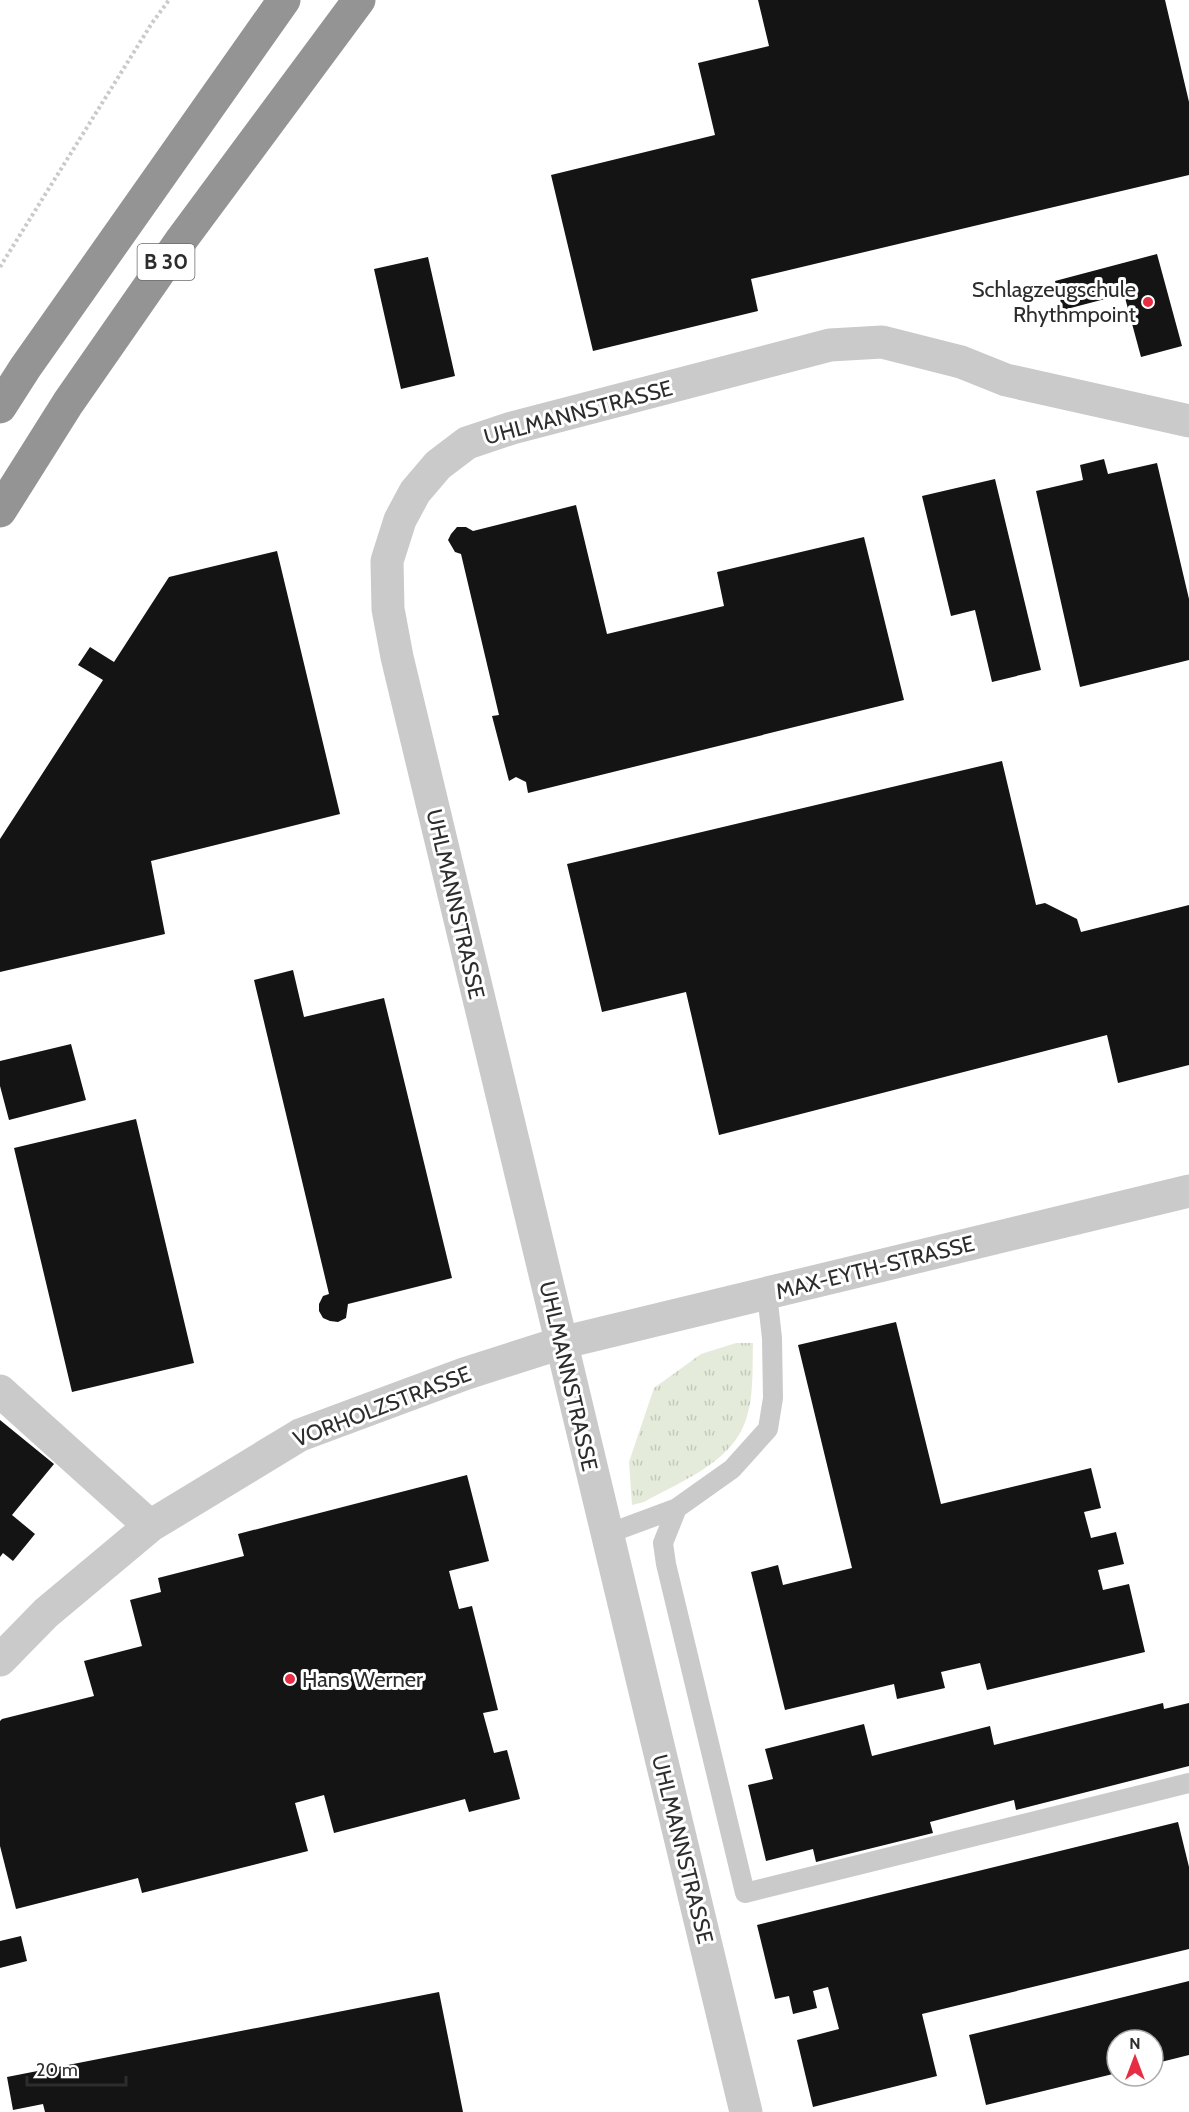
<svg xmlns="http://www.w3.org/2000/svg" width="1189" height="2112" viewBox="0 0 1189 2112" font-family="Cabin,sans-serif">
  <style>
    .grass { fill: url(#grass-tufts) }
    .building { fill: #141414 }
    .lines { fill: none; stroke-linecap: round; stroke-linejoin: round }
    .path { stroke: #cacaca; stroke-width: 4; stroke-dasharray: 3 3; stroke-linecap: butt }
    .lane { stroke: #cacaca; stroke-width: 20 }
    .street { stroke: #cacaca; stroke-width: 33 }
    .highway { stroke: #949494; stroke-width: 33 }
    .poi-dot { fill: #e62d43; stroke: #fff; stroke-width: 2 }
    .labels { text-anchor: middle; stroke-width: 6; stroke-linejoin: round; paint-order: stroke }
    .shield { fill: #fff; stroke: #6c6c6c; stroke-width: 1.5 }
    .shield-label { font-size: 21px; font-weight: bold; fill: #2d2d2d }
    .poi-label { font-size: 22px; fill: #2d2d2d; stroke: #fff; text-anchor: end }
    .street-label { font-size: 22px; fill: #2d2d2d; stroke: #fff }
  </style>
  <defs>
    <pattern id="grass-tufts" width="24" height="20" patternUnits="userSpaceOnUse" patternTransform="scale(1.5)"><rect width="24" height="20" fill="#e4ebda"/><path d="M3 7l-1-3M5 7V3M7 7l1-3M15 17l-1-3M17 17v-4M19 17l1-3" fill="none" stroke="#c4cabb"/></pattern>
  </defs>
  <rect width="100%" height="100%" fill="#fff"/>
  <path class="grass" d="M736 1343H753C752 1371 755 1408 740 1433 722 1466 676 1484 644 1502L632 1505 629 1462 654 1388 701 1354Z"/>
  <path class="building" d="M758 0H1165L1189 102V175L751 279 758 311 593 351 551 175 715 135 698 63 769 46Z
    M1157 254 1182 346 1141 357 1124 294 1063 310 1055 281Z
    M428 257 455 376 401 389 374 269Z
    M1104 459 1108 474 1157 463 1189 599V660L1080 687 1036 491 1083 480 1080 465Z
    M995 479 1041 670 992 682 975 610 951 616 922 496Z
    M576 505 607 634 724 606 717 572 864 537 904 700 528 793 526 782 516 777 509 781 492 716 499 715 461 554 455 552 448 540 451 534 457 527H466L473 531Z
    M277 551 340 814 151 861 165 934 0 972V839L103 680 78 665 90 647 114 662 169 577Z
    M1002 761 1036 905 1045 903 1077 919 1081 932 1189 905V1065L1118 1083 1107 1035 719 1135 686 992 602 1012 567 864Z
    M293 970 304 1017 384 998 452 1278 348 1304 346 1318 338 1322 330 1321 323 1318 319 1311V1304L323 1296 329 1294 254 980Z
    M71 1044 86 1100 9 1120 0 1086V1061Z
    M136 1119 194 1363 72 1392 14 1148Z
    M896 1322 941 1504 1091 1468 1101 1508 1084 1512 1091 1538 1116 1532 1124 1564 1098 1570 1103 1590 1129 1584 1145 1652 987 1690 980 1663 941 1672 945 1688 897 1699 894 1684 785 1710 751 1572 778 1565 783 1585 852 1568 798 1345Z
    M0 1420 54 1464 12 1515 35 1534 13 1561 3 1553 0 1557Z
    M467 1475 489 1561 449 1571 459 1609 472 1606 498 1710 483 1713 494 1753 507 1750 520 1799 469 1812 465 1799 334 1833 324 1795 295 1803 308 1851 142 1893 138 1878 16 1909 0 1846V1721L2 1719 94 1696 84 1661 142 1646 130 1600 161 1592 158 1578 244 1556 238 1534Z
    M1163 1703 1164 1709 1189 1703V1766L1016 1810 1014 1800 930 1822 933 1833 816 1862 813 1849 766 1861 748 1785 773 1779 765 1749 864 1724 872 1756 990 1726 994 1745Z
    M1178 1822 1189 1867V1949L922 2014 937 2076 813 2107 797 2040 839 2029 828 1987 813 1991 817 2008 793 2014 789 1996 775 1999 757 1925Z
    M21 1936 27 1961 0 1968V1941Z
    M1189 1981V2055L1153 2064V2040H1117V2073L986 2105 969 2035Z
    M439 1992 463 2112H45L43 2104 13 2110 7 2077Z"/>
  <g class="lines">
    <path class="path" d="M0 267 152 23 169 0"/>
    <path class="lane" d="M767 1294 772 1338 773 1398 768 1429 732 1469 677 1508 663 1543 666 1564 745 1893 1189 1783
      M607 1534 677 1508"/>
    <path class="street" d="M0 1391 150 1526
      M0 1660 46 1613 150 1526 300 1435 464 1374 561 1343 1189 1191
      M746 2112 397 657 388 609 387 561 400 520 415 492 438 465 467 443 512 428 830 345 882 342 961 362 1006 380 1189 421"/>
    <path class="highway" d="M0 407 25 368 284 0
      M0 511 68 403 182 239 359 0"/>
  </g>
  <g class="poi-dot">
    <circle cx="1148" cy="302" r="6"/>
    <circle cx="290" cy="1679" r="6"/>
  </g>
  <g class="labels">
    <rect class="shield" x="137.5" y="244" width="57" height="36" rx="4.5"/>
    <g class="shield-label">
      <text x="166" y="269">B 30</text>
    </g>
    <g class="poi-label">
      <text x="1136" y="297">Schlagzeugschule<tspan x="1136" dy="25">Rhythmpoint</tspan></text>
      <text x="302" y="1687" text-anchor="start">Hans Werner</text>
    </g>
    <g class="street-label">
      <text transform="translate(578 412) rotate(-15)" y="8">UHLMANNSTRASSE</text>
      <text transform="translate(456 904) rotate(77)" y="8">UHLMANNSTRASSE</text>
      <text transform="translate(875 1267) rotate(-14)" y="8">MAX-EYTH-STRASSE</text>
      <text transform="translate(569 1376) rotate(77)" y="8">UHLMANNSTRASSE</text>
      <text transform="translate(382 1406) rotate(-21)" y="8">VORHOLZSTRASSE</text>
      <text transform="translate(683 1849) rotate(76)" y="8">UHLMANNSTRASSE</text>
    </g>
  </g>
  <g transform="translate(1135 2058)"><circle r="28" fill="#ffffff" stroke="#ababab" stroke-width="1.5"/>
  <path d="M0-4.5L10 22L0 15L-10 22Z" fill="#e62d43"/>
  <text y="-9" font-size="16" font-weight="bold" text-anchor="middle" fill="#2d2d2d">N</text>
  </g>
  <path d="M27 2076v9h99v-9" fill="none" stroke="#2d2d2d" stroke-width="3"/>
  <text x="36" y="2076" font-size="18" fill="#2d2d2d" stroke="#ffffff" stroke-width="4.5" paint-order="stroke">20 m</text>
</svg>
